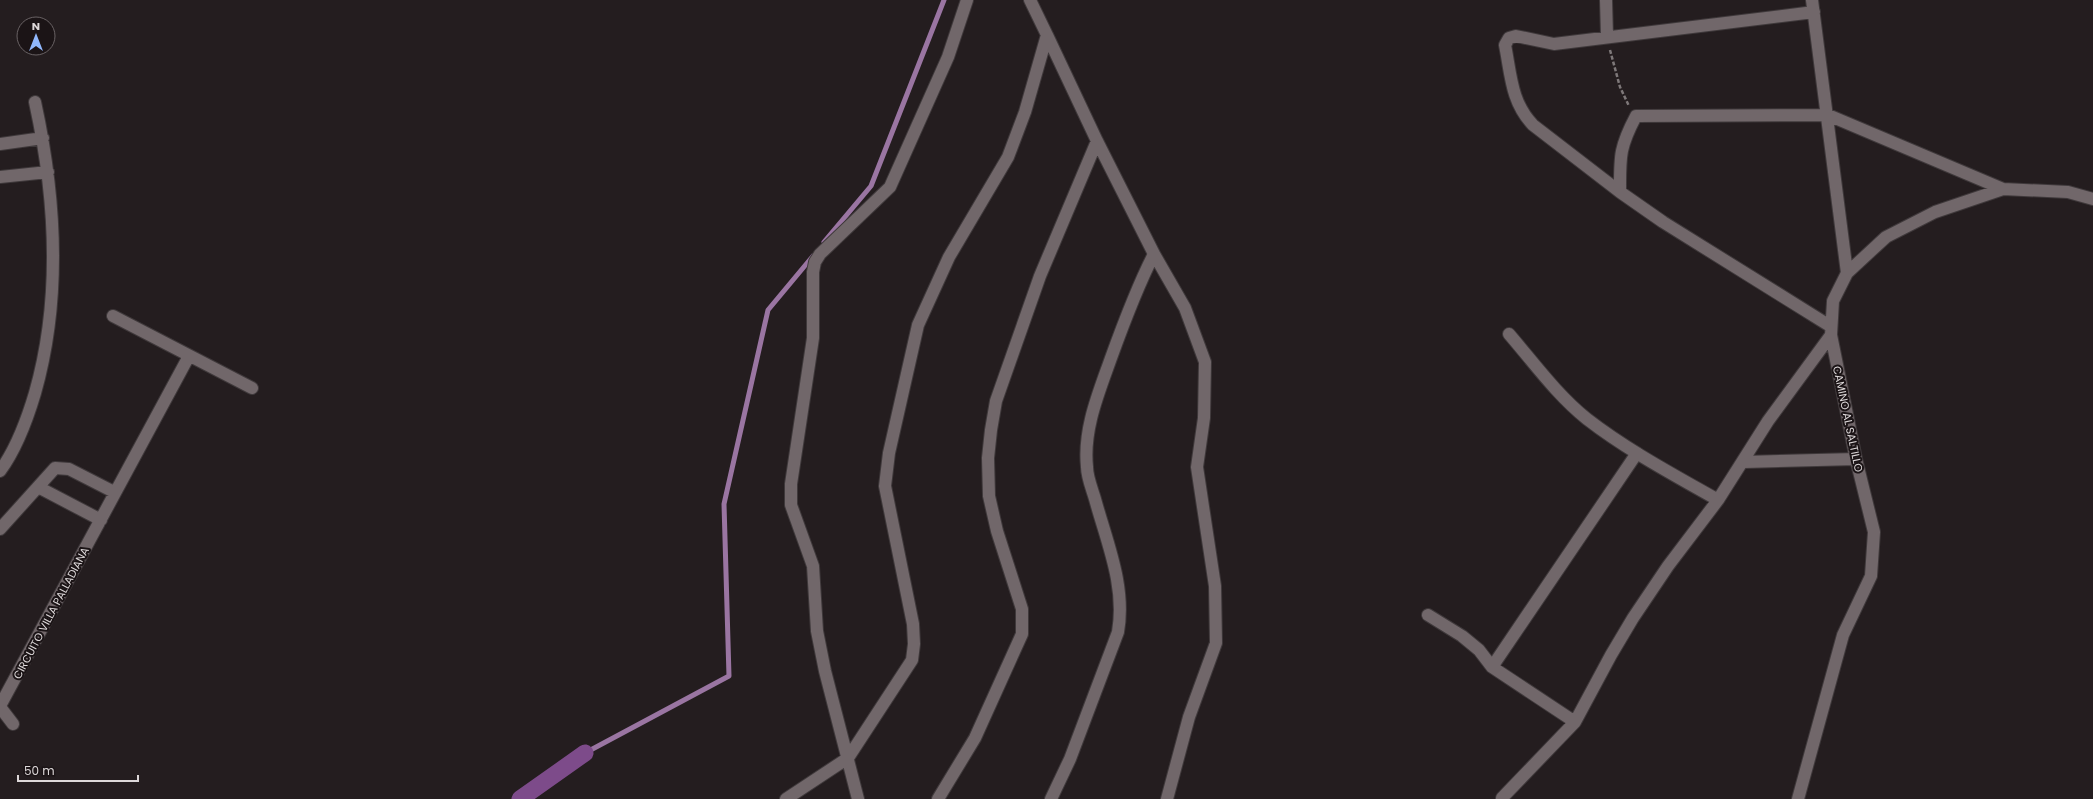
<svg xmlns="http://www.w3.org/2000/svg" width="2093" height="799" viewBox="0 0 2093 799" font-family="Poppins,sans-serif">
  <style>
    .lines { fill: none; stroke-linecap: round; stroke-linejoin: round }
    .stream { stroke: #9a75a2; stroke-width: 5 }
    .canal { stroke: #7d4b8a; stroke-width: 17 }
    .street-casing { stroke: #3f393b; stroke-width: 14 }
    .path { stroke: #7e7879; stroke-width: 2.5; stroke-dasharray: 4 2; stroke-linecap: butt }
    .street { stroke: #71676a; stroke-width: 12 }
    .labels { text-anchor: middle; stroke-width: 4; stroke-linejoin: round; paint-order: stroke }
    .street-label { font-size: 11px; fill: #ddd8d9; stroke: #1b1416 }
  </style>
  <rect width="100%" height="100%" fill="#241d1f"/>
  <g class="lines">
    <path class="stream" d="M824 242 871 186 944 0
      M585 753 729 676 724 504 768 310 813 256"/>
    <path class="canal" d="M520 799 585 753"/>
    <g class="street-casing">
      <path id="street" d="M1030 0 1047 35
        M1606 0 1607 36
        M1812 0 1847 273
        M1814 12 1554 44 1516 36 1509 38 1505 45C1511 75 1511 102 1533 125L1620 192 1663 222 1830 326
        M0 144 43 138
        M0 177 48 172
        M1620 192C1620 157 1619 148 1636 116L1828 115 2003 189
        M1154 254 1185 308 1205 362 1204 418 1197 467 1215 586 1216 643 1189 717 1167 799
        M113 316 252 388
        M1509 334C1534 363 1557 395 1587 419 1627 450 1674 475 1718 500
        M1744 462 1856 459
        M0 471C17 448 27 420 35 393 62 298 56 198 35 102
        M38 487 101 520
        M0 529 55 468 69 469 114 492
        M1428 615 1462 636 1479 650 1492 667 1575 722
        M1492 667 1637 453
        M0 706 189 356
        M0 707 13 724
        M1502 798 1575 722 1611 655 1633 618 1668 566 1718 500 1768 421 1831 335
        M786 799 848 758 912 660 914 644 913 624 885 486 889 453 918 325 949 257 1008 157 1025 112 1047 35 1097 141 1154 254C1137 287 1124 322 1111 358 1099 392 1083 429 1087 467 1087 477 1092 489 1095 499 1107 543 1126 586 1118 632L1070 759 1051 799
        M858 799 825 671 817 631 813 566 791 505V484L813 338V272L815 262 820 254 890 187 948 57 967 0
        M938 799 975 738 1022 634V609L997 531 989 496 988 458 991 430 996 401 1040 276 1097 141
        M1798 799 1843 635 1871 576 1874 532 1856 459 1831 335 1833 301 1847 273 1886 237 1935 212 2003 189 2068 192 2093 199"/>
    </g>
    <path class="path" d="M1610 50 1620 87 1629 106"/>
    <use href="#street" class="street"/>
  </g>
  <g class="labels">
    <g class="street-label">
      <text transform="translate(1848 419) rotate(78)" y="4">CAMINO AL SALTILLO</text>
      <text transform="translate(51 613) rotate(-62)" y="4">CIRCUITO VILLA PALLADIANA</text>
    </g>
  </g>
  <g transform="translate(36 36)"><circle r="19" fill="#1b1416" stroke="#696264"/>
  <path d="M0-3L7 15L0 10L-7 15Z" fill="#91b8fd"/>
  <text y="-6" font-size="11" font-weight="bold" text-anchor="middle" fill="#ddd8d9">N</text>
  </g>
  <path d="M18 775v6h120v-6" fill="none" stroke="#ddd8d9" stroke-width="2"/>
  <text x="24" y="775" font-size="12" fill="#ddd8d9" stroke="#1b1416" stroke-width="3" paint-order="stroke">50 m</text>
</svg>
